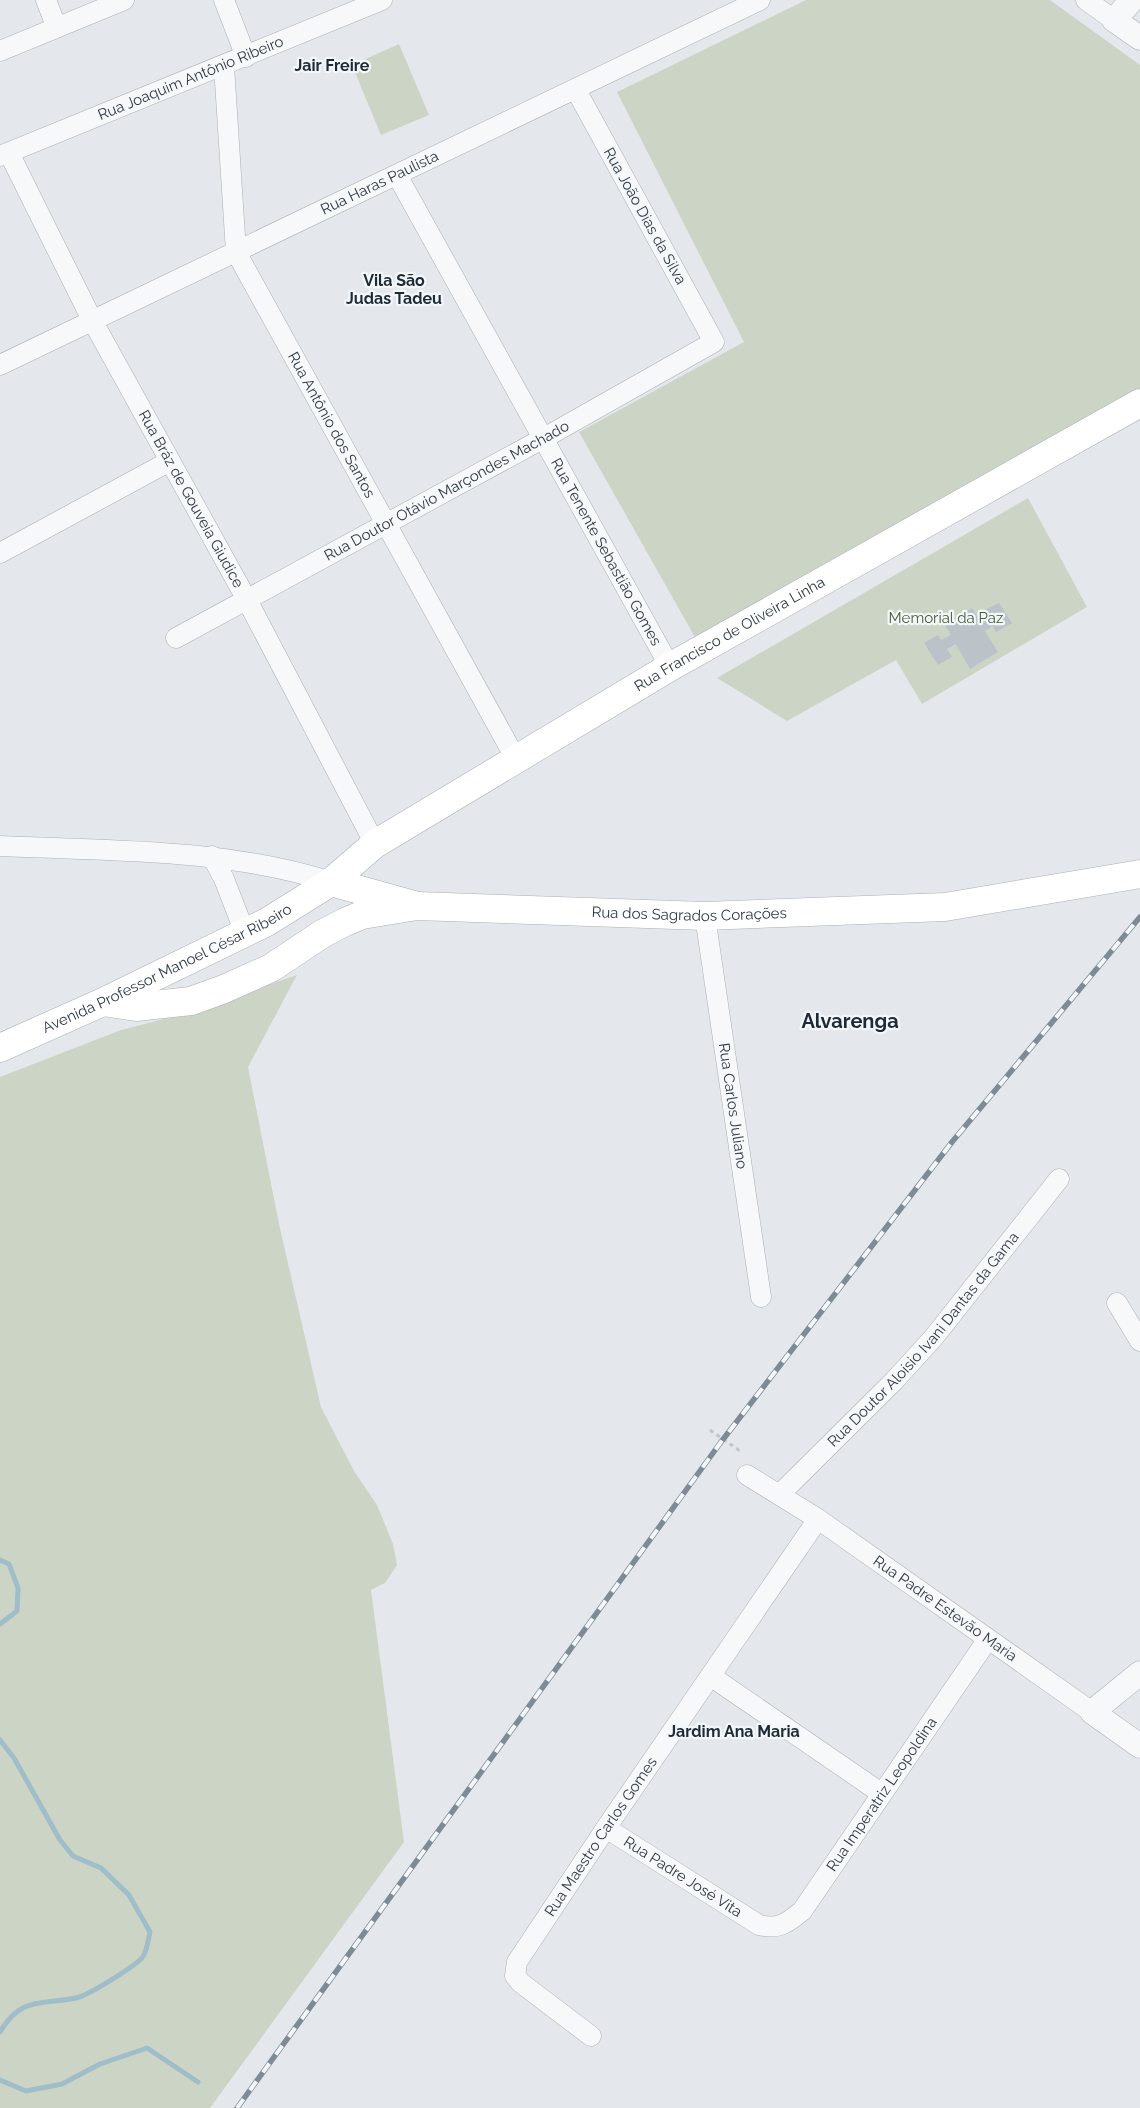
<svg xmlns="http://www.w3.org/2000/svg" width="1140" height="2108" viewBox="0 0 1140 2108" font-family="Raleway,sans-serif">
  <style>
    .green { fill: #ccd5c5 }
    .lines { fill: none; stroke-linecap: round; stroke-linejoin: round }
    .stream { stroke: #a0bdca; stroke-width: 5 }
    .building { fill: #bbc3c9 }
    .minor-casing { stroke: #a9b0b6; stroke-width: 21 }
    .tertiary-casing { stroke: #a9b0b6; stroke-width: 25 }
    .secondary-casing { stroke: #a9b0b6; stroke-width: 29 }
    .path { stroke: #c2c6cb; stroke-width: 3; stroke-dasharray: 4 4; stroke-linecap: butt }
    .minor { stroke: #f7f8fa; stroke-width: 20 }
    .tertiary { stroke: #f7f8fa; stroke-width: 24 }
    .secondary { stroke: #fff; stroke-width: 28 }
    .rail-casing { stroke: #7e8b95; stroke-width: 5.5 }
    .rail { stroke: #f4f7f9; stroke-width: 4; stroke-dasharray: 11; stroke-linecap: butt }
    .labels { text-anchor: middle; stroke-width: 4.5; stroke-linejoin: round; paint-order: stroke }
    .street-label { font-size: 15px; fill: #2c3944; stroke: #f4f7f9 }
    .park-label { font-size: 15px; fill: #485f39; stroke: #f4f7f9 }
    .neighbourhood-label { font-size: 16px; font-weight: bold; fill: #1e2a35; stroke: #f4f7f9 }
    .district-label { font-size: 20px; font-weight: bold; fill: #1e2a35; stroke: #f4f7f9 }
  </style>
  <rect width="100%" height="100%" fill="#e4e8ec"/>
  <path class="green" d="M806 0H1050L1140 65V390L696 639 579 432 744 342 617 92Z
    M399 44 429 115 381 135 352 65Z
    M1028 498 1087 607 922 704 896 660 787 721 717 678Z
    M297 975 248 1067 279 1224 321 1407 354 1471 377 1505 393 1544 397 1565 385 1583 371 1590 404 1842 210 2108H0V1077L121 1030 187 1013Z"/>
  <g class="lines">
    <path class="stream" d="M0 1560 9 1564 18 1588 17 1611 0 1624
      M0 1740 14 1758 60 1840 73 1856 101 1868 129 1895 150 1932C148 1940 147 1952 142 1958 132 1968 89 1995 76 1998 41 2005 21 1996 0 2032
      M0 2080 26 2091 62 2084 100 2064 147 2048 198 2082"/>
  </g>
  <path class="building" d="M999 603 1012 623 996 632 993 626 985 631 998 652 970 669 956 644 947 649 952 657 938 665 924 643 938 635 941 640 951 635 944 624 972 608 980 621 987 617 983 611Z"/>
  <g class="lines">
    <g class="minor-casing">
      <g id="minor">
        <path d="M46 0 56 26"/>
        <path d="M224 0 246 57"/>
        <path d="M1086 0 1114 20"/>
        <path d="M0 51 124 0"/>
        <path id="s1" d="M224 66 236 252 517 761"/>
        <path id="s2" d="M9 153 92 320 247 600 375 844"/>
        <path id="s3" d="M0 156 382 0"/>
        <path id="s4" d="M397 175 670 667"/>
        <path id="s5" d="M0 365 760 0"/>
        <path d="M0 553 170 461"/>
        <path id="s6" d="M176 638 544 438 714 342 576 90"/>
        <path d="M0 846C111 851 224 848 331 882"/>
        <path d="M212 856 224 879 245 933"/>
        <path id="s7" d="M705 916 761 1297"/>
        <path d="M1117 1303 1140 1341"/>
        <path id="s8" d="M747 1475 818 1519 1092 1712"/>
        <path id="s9" d="M780 1494 894 1381 934 1337 1059 1179"/>
        <path d="M712 1677 881 1793"/>
        <path id="s10" d="M606 1828 759 1925C779 1930 787 1923 802 1911L988 1639"/>
        <path id="s11" d="M591 2036 521 1983 515 1976 517 1962 606 1828 818 1519"/>
      </g>
    </g>
    <g class="tertiary-casing">
      <path id="tertiary" d="M1132 0 1114 20 1140 38
        M1140 1673 1092 1712 1140 1746"/>
    </g>
    <g class="secondary-casing">
      <g id="secondary">
        <path d="M331 882 414 905"/>
        <path id="s12" d="M103 1002 136 1007 191 1001 224 989 271 968 322 934 345 922 362 915 417 906 705 916 945 907 1140 874"/>
        <path id="s13" d="M0 1048 103 1002 267 922 331 882 375 844 670 667 1140 403"/>
      </g>
    </g>
    <path class="path" d="M710 1430 740 1451"/>
    <use href="#minor" class="minor"/>
    <use href="#tertiary" class="tertiary"/>
    <use href="#secondary" class="secondary"/>
    <g class="rail-casing">
      <path id="rail" d="M237 2108 721 1442 952 1142 1140 917"/>
    </g>
    <use href="#rail" class="rail"/>
  </g>
  <g class="labels">
    <g class="street-label">
      <text dy="5" stroke="none"><textPath href="#s3" startOffset="206">Rua Joaquim Antônio Ribeiro</textPath></text>
      <text dy="5" stroke="none"><textPath href="#s5" startOffset="421">Rua Haras Paulista</textPath></text>
      <text transform="translate(645 216) rotate(61)" y="5">Rua João Dias da Silva</text>
      <text dy="5" stroke="none"><textPath href="#s1" startOffset="384">Rua Antônio dos Santos</textPath></text>
      <text dy="5" stroke="none"><textPath href="#s6" startOffset="308">Rua Doutor Otávio Marçondes Machado</textPath></text>
      <text dy="5" stroke="none"><textPath href="#s2" startOffset="391">Rua Bráz de Gouveia Giudice</textPath></text>
      <text dy="5" stroke="none"><textPath href="#s4" startOffset="431">Rua Tenente Sebastião Gomes</textPath></text>
      <text dy="5" stroke="none"><textPath href="#s13" startOffset="841">Rua Francisco de Oliveira Linha</textPath></text>
      <text dy="5" stroke="none"><textPath href="#s12" startOffset="609">Rua dos Sagrados Corações</textPath></text>
      <text dy="5" stroke="none"><textPath href="#s13" startOffset="185">Avenida Professor Manoel César Ribeiro</textPath></text>
      <text dy="5" stroke="none"><textPath href="#s7" startOffset="192">Rua Carlos Juliano</textPath></text>
      <text dy="5" stroke="none"><textPath href="#s9" startOffset="211">Rua Doutor Aloísio Ivani Dantas da Gama</textPath></text>
      <text dy="5" stroke="none"><textPath href="#s8" startOffset="239">Rua Padre Estevão Maria</textPath></text>
      <text dy="5" stroke="none"><textPath href="#s10" startOffset="370">Rua Imperatriz Leopoldina</textPath></text>
      <text dy="5" stroke="none"><textPath href="#s11" startOffset="262">Rua Maestro Carlos Gomes</textPath></text>
      <text dy="5" stroke="none"><textPath href="#s10" startOffset="91">Rua Padre José Vita</textPath></text>
    </g>
    <g class="park-label">
      <text x="946" y="623">Memorial da Paz</text>
    </g>
    <g class="neighbourhood-label">
      <text x="332" y="71">Jair Freire</text>
      <text x="394" y="286">Vila São<tspan x="394" dy="18">Judas Tadeu</tspan></text>
      <text x="734" y="1737">Jardim Ana Maria</text>
    </g>
    <g class="district-label">
      <text x="850" y="1028">Alvarenga</text>
    </g>
  </g>
</svg>
